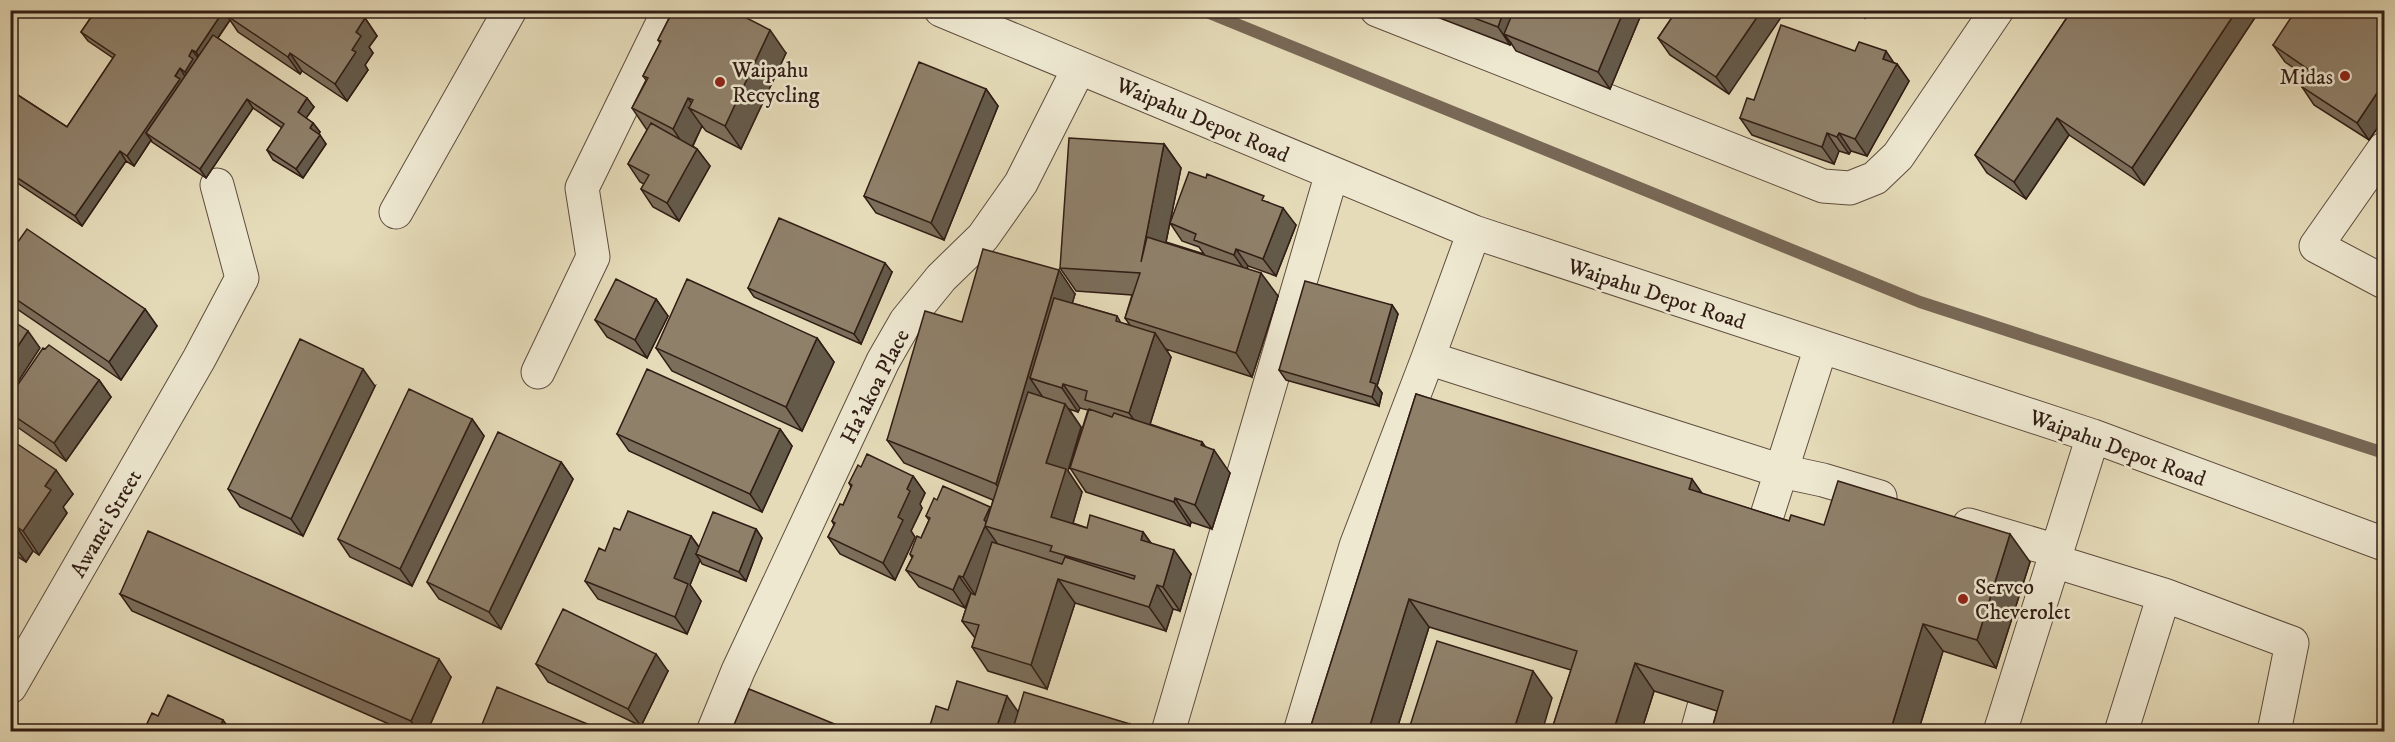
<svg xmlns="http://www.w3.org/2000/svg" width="2395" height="742" viewBox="0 0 2395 742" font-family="'IM FELL DW Pica',serif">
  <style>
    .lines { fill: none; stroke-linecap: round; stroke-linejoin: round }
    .stream { stroke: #786856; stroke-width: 12 }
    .minor-casing { stroke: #5e4c3e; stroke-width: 35 }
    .minor { stroke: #eee8d1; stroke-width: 33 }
    .wall { fill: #7b6e5b; stroke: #311d15; stroke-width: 1.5 }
    .shaded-wall { fill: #645a4a; stroke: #311d15; stroke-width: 1.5 }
    .building { fill: #8f806a; stroke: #311d15; stroke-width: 1.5 }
    .poi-dot { fill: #8f2418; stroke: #eee8d1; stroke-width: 2 }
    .labels { text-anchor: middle; stroke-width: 5; stroke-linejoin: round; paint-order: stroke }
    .poi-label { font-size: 22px; fill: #311d15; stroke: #eee8d1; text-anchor: start }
    .street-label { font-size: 22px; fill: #311d15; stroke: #eee8d1 }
  </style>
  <rect width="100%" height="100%" fill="#e5dbb8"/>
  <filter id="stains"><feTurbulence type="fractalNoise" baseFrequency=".00333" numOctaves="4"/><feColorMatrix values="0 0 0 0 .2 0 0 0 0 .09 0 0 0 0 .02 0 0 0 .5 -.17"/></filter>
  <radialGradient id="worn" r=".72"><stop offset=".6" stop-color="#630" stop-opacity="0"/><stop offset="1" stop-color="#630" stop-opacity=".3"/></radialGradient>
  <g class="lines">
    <path class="stream" d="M1202 10 1920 302 2384 453"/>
    <g class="minor-casing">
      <path id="minor" d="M941 10 1474 232 2093 436 2384 544
        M1377 10 1823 186 1850 188 1875 178 1898 156 1997 10
        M2384 149 2316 246 2384 282
        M396 212 510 10
        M1474 232 1428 358 1781 471 1823 480 1880 497
        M538 372 593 257 582 188 669 10
        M1969 525 2057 551
        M1761 534 1821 347
        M2054 561 2164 595 2292 643 2274 732
        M10 687 199 359 242 278 217 185
        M713 732 738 671 883 361 906 321 941 278 983 237 1021 183 1079 68
        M1168 732 1332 173
        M1300 732 1356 546 1428 358
        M1697 732 1704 707
        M2000 732 2093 436
        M2121 732 2164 595"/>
    </g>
    <use href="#minor" class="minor"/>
  </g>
  <path class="wall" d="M96 10 365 18 377 36 369 47 373 53 365 65 368 70 347 101 302 71 300 74 238 32 230 20 218 38 314 107 306 118 313 123 320 132 318 134 326 144 303 178 273 160 267 150 282 128 253 108 206 178 152 142 151 140 134 166 126 161 82 226 10 178V90L67 127 113 58 88 41 81 32Z
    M671 10 786 53 741 149 706 131 702 126 693 146 697 149 710 166 679 221 653 207 641 189 644 184 640 182 628 164 647 130 632 108 646 80 643 76 660 43 658 40 672 12Z
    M1419 10H1643L1610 89 1516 51 1511 43 1510 45Z
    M1677 10 1729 94 1670 55 1658 38Z
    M1854 10H1870L1865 18Z
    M2072 10H2260L2144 185 2069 135 2026 199 1987 173 1975 155Z
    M2385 10V117L2369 140 2314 105 2302 87 2308 78 2285 62 2273 45Z
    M1855 51 1897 64 1909 81 1867 156 1851 151 1849 154 1839 151 1834 164 1752 135 1740 118Z
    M986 89 998 106 944 240 876 213 864 196Z
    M1164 144 1181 168 1166 242 1204 254 1199 247 1182 241 1170 223 1268 202 1296 225 1276 276 1248 266 1247 268 1278 296 1252 377 1166 349 1171 357 1150 424 1202 442 1205 447 1230 473 1212 529 1191 522 1190 526 1086 492 1070 468 1088 410 1080 408 1078 412 1069 409 1081 427 1068 471 1082 492 1073 523 1087 528 1143 532 1151 543 1191 574 1180 611 1173 609 1166 631 1075 603 1047 689 988 671 972 647 975 638 962 621 971 594 965 608 919 587 906 570 912 558 910 554 921 538 929 520 926 516 937 500 990 507 991 509 993 500 904 463 887 440 962 322 1075 294 1072 303 1117 316 1121 323 1130 325 1125 318 1132 295 1076 291 1060 268Z
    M10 253 145 309 157 326 121 380 10 304Z
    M892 272 861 344 754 297 748 288Z
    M656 299 668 316 647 358 607 337 595 320Z
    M1392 305 1398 314 1377 386 1382 393 1379 406 1286 380 1279 370Z
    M817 338 834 362 802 431 672 371 656 348Z
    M99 380 111 397 66 461 16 426 10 418V396Z
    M375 386 303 536 240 507 228 489Z
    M1416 394 1702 494 1789 521 1824 525 2030 562 1996 668 1943 651 1918 732H1711L1717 711 1654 691 1641 732H1551L1571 670 1429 627 1396 732H1309Z
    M472 419 484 436 412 586 350 557 338 539Z
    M780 429 792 446 762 512 629 451 617 434Z
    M10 439 73 494 63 507 67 513 39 555 33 551 26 562 10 552Z
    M561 462 573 479 501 629 439 599 427 582Z
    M913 476 925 493 920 504 922 508 911 531 915 537 895 580 840 554 828 537 834 525 832 521 843 505 851 487 849 483Z
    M756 529 762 538 746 581 702 564 700 560 690 585 701 601 687 634 598 599 585 581 605 551 620 530 691 536 699 547Z
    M120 594 451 677 427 732H407L132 611Z
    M536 664 668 671 641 726 548 682Z"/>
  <path class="shaded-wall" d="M224 10H232L226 15 230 20 202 61 196 52Z
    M1504 10H1523L1504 34 1511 43 1510 45 1498 27Z
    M1624 10H1643L1610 89 1598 72Z
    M1762 10H1786L1729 94 1716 77Z
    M1860 10H1870L1865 18Z
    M2237 10H2260L2144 185 2132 168Z
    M365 18 377 36 369 47 373 53 365 65 368 70 347 101 335 84 352 50 356 32Z
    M770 30 786 53 741 149 725 126Z
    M192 50 199 59 192 81 185 72 189 56Z
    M1886 51 1896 66 1897 64 1909 81 1867 156 1855 139Z
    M290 53 302 71 300 74 288 57Z
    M180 68 186 78 146 133 151 140 134 166 127 156Z
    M2385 81V117L2369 140 2357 123Z
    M986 89 998 106 944 240 931 223Z
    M307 98 314 107 304 121 298 112Z
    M688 98 698 112 689 108 702 126 689 153 673 129Z
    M247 99 253 108 206 178 200 169Z
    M2057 118 2069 135 2026 199 2014 182Z
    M313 123 320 132 316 138 310 128Z
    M1827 133 1839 151 1834 164 1822 147Z
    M1839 133 1851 151 1849 154 1837 137Z
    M320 135 326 144 303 178 296 169Z
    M1164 144 1181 168 1157 286 1141 262Z
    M697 149 710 166 679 221 667 203Z
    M120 151 126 161 82 226 75 216Z
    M1283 208 1296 225 1276 276 1263 259Z
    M1236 249 1248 266 1246 272 1234 255Z
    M885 263 892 272 861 344 854 334Z
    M1059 270 1075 294 1049 384 1030 378 1044 399 1013 508 996 484Z
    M1261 273 1278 296 1252 377 1236 353Z
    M656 299 668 316 647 358 635 340Z
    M1392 305 1398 314 1377 386 1382 393 1379 406 1372 397 1370 382Z
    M145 309 157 326 121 380 109 362Z
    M28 331 40 348 10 394V358Z
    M1155 333 1171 357 1146 437 1129 413Z
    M817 338 834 362 802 431 786 407Z
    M363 369 375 386 303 536 291 519Z
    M99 380 111 397 66 461 54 443Z
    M1063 384 1080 408 1078 412 1062 388Z
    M1065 404 1081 427 1068 471 1082 492 1068 540 1051 517 1046 463Z
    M472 419 484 436 412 586 400 569Z
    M780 429 792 446 762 512 750 494Z
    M1202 442 1212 456 1214 450 1230 473 1212 529 1195 505Z
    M561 462 573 479 501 629 489 612Z
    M56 470 73 494 63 507 67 513 39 555 23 531 45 486Z
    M913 476 925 493 920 504 922 508 911 531 915 537 895 580 883 563 907 489Z
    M1692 479 1711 506 1689 489Z
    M1175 498 1191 522 1190 526 1174 502Z
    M990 507 1002 524H986L984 520Z
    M985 526 997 543 975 595 963 577Z
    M17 527 33 551 26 562 10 541V537Z
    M756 529 762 538 746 581 739 572Z
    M1143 532 1159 555 1141 540Z
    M2010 534 2030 562 1996 668 1977 640Z
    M691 536 703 553 696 554 700 560 690 585 701 601 687 634 675 617 674 578Z
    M1174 550 1191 574 1180 611 1163 587Z
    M959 576 971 593 965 608 953 590Z
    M1058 579 1075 603 1047 689 1031 665Z
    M1157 585 1173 609 1166 631 1149 607Z
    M1409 599 1429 627 1396 732H1368Z
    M1923 624 1943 651 1918 732H1890Z
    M656 654 668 671 641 726 628 709Z
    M439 659 451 677 427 732H418L411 721Z
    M1635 663 1654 691 1641 732H1613Z
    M1533 671 1552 698 1542 732H1513Z
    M1007 696 1019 713 1013 732H995Z
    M223 720 232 732H218Z
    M1130 724 1135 732H1127Z"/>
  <path class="building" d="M96 10H224L196 52 192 50 189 56 193 59 185 72 180 68 175 76 180 79 127 156 120 151 75 216 10 173V90L67 127 115 55 81 32Z
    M229 10H353L365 18 356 32 361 36 352 50 356 52 335 84 290 53 288 57 226 15Z
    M672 10H731L770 30 725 126 689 108 693 100 688 98 673 129 632 108 648 78 643 76 661 41 658 40 673 11Z
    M1453 10H1504L1498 27Z
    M1514 10H1624L1598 72 1504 34Z
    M1677 10H1762L1716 77 1658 38Z
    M2072 10H2237L2132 168 2057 118 2014 182 1975 155Z
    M2296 10H2385V81L2357 123 2302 87 2312 72 2273 45Z
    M1781 25 1855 51 1859 42 1886 51 1883 59 1897 64 1855 139 1839 133 1837 137 1827 133 1822 147 1740 118 1747 98 1754 100Z
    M213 35 307 98 298 112 313 123 310 128 320 135 296 169 267 150 284 124 247 99 200 169 146 133Z
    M919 62 986 89 931 223 864 196Z
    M651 123 697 149 667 203 641 189 649 175 628 164Z
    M1069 138 1164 144 1141 262 1147 237 1261 273 1236 353 1125 318 1140 273 1060 268Z
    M1189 172 1206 178 1207 174 1264 196 1262 200 1283 208 1263 259 1236 249 1234 255 1194 240 1196 234 1170 223Z
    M779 218 885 263 854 334 748 288Z
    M27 229 145 309 109 362 10 295V253Z
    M983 249 1059 270 996 484 887 440 925 311 962 322Z
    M616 279 656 299 635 340 595 320Z
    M687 279 817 338 786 407 656 348Z
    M1305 281 1392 305 1370 382 1376 384 1372 397 1279 370Z
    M1054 298 1117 316 1116 321 1155 333 1129 413 1085 400 1087 391 1063 384 1062 388 1030 378Z
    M10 319 28 331 10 358Z
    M300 339 363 369 291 519 228 489Z
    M49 345 99 380 54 443 10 413V396L43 348 45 349Z
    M647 369 780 429 750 494 617 434Z
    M409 389 472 419 400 569 338 539Z
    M1028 392 1065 404 1046 463 1066 469 1051 517 1087 528 1090 515 1143 532 1141 540 1174 550 1163 587 1157 585 1149 607 1058 579 1031 665 972 647 979 625 962 621 971 593 975 595 992 542 1062 564 1065 557 1134 579 1135 576 1050 551 1052 546 985 526Z
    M1416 394 1692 479 1689 489 1789 521 1791 515 1824 525 1838 481 2010 534 1977 640 1923 624 1890 732H1711L1723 691 1635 663 1613 732H1551L1577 651 1409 599 1368 732H1309Z
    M1089 409 1112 417 1114 413 1202 442 1201 445 1214 450 1195 505 1175 498 1174 502 1070 468Z
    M498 432 561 462 489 612 427 582Z
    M10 439 56 470 45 486 51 490 23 531 17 527 10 537Z
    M867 454 913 476 907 489 910 491 898 517 903 520 883 563 828 537 835 523 832 521 840 504 843 505 852 485 849 483 858 465 861 467Z
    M943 486 990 507 984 520 986 522 985 526 963 577 959 576 953 590 906 570 913 556 910 554 917 536 921 538 930 518 926 516 934 498 937 500Z
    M628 511 691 536 674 578 688 584 675 617 585 581 599 548 605 551 614 528 620 530Z
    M713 512 756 529 739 572 696 554Z
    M148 531 439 659 411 721 120 594Z
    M563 609 656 654 628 709 536 664Z
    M1437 641 1533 671 1513 732H1408Z
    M957 681 1007 696 995 732H928L936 706 948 710Z
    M497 687 607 732H479Z
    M749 689 854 732H731Z
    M1024 692 1130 724 1127 732H1012Z
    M168 695 223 720 218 732H143L152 713 158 716Z
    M240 727 249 732H238Z"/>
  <g class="poi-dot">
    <circle cx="2345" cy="76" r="6"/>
    <circle cx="720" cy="82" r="6"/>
    <circle cx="1963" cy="599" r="6"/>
  </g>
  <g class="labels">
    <g class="poi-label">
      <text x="732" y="77">Waipahu<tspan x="732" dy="25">Recycling</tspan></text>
      <text x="2333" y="84" text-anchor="end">Midas</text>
      <text x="1975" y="594">Servco<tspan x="1975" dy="25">Cheverolet</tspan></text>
    </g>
    <g class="street-label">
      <text transform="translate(1203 119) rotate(23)" y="8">Waipahu Depot Road</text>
      <text transform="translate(1657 293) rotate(18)" y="8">Waipahu Depot Road</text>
      <text transform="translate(874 386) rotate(-63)" y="8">Ha'akoa Place</text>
      <text transform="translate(2118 447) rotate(20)" y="8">Waipahu Depot Road</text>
      <text transform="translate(105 523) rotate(-60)" y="8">Awanei Street</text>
    </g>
  </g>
  <rect width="2395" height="742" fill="none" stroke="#e5dbb8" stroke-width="36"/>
  <rect x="12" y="12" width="2371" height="718" fill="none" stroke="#311d15" stroke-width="3"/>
  <rect x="18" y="18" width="2359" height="706" fill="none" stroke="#311d15" stroke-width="1.5"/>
  <rect width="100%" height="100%" filter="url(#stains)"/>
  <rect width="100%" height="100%" fill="url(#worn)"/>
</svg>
